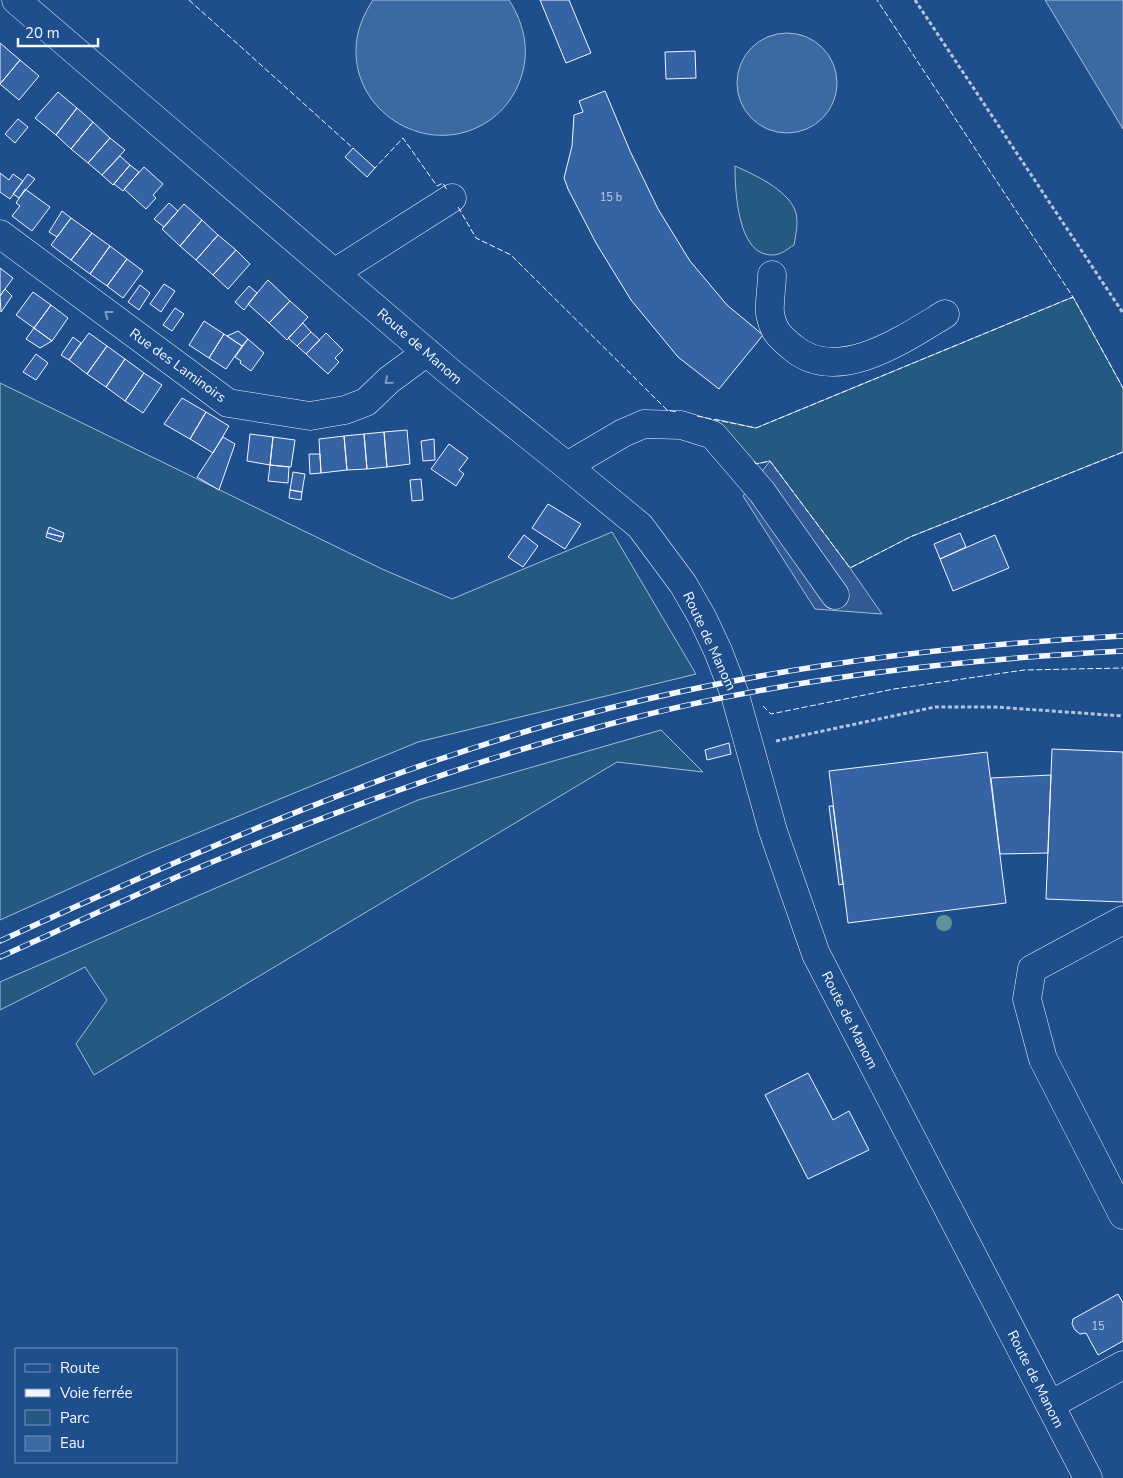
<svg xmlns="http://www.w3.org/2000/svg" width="1123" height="1478" viewBox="0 0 1123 1478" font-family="'Nunito Sans',sans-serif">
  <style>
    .green { fill: #245a82; stroke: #a8bbd7 }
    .parking { fill: #305b95; stroke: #a8bbd7 }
    .water { fill: #3b69a3; stroke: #a8bbd7 }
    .building { fill: #3563a3; stroke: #f2f6ff }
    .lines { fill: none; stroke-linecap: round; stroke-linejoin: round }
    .minor-casing { stroke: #f2f6ff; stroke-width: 29 }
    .path { stroke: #b3c4dc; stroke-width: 3; stroke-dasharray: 4 2.5; stroke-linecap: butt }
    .minor { stroke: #1f4e8c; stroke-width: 28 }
    .rail-casing { stroke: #f2f6ff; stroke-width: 5.5 }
    .rail { stroke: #1f4e8c; stroke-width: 4; stroke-dasharray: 11; stroke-linecap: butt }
    .fence { stroke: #f2f6ff; stroke-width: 1; stroke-dasharray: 6 2.5; stroke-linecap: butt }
    .tree { fill: #61919a }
    .oneway { stroke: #7e9ac0 }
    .labels { text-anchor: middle; stroke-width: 4; stroke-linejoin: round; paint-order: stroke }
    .number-label { font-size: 11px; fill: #c3d1e8 }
    .street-label { font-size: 14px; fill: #f2f6ff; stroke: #1f4e8c }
  </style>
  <rect width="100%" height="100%" fill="#1f4e8c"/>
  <path class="green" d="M735 166C755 175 786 189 795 210 799 221 796 233 794 245 787 249 781 255 773 255 737 257 735 189 735 166Z
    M1073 297 1123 388V452L910 537 850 568 770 461 756 464 728 436 715 419 756 428Z
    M0 383 382 569 452 599 612 532 696 674 418 742 149 853 0 920Z
    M661 730 703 772 617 762 94 1075 76 1044 107 1000 85 967 0 1010V982L418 800Z"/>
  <path class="parking" d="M770 461 850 568 882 614 815 609 743 496Z"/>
  <path class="water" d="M373 0H509C525 25 531 54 519 83 511 103 496 119 476 128 421 153 355 111 356 50 356 32 363 15 373 0Z
    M1045 0H1123V129Z
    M737 83a50 50 0 1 1 100 0a50 50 0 1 1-100 0Z"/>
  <path class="building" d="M540 0H569L591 53 566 63Z
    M0 43 20 60 0 84Z
    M695 51 696 78 666 79 665 52Z
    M20 60 39 76 19 100 0 84Z
    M605 91 630 151 658 209 690 261 727 305 763 335 719 389 678 357 631 300 596 243 568 189 564 178 572 146 574 115 583 112 579 101Z
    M58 92 77 108 56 135 35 118Z
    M77 108 93 122 71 149 56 135Z
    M18 119 28 127 15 143 5 134Z
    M93 122 110 138 88 163 71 149Z
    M110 138 125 150 102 175 88 163Z
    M353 148 375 168 367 177 345 157Z
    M120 156 130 165 113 185 102 175Z
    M130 165 139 172 123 191 114 184Z
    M144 167 163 184 153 195 156 198 146 209 124 189Z
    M0 173 9 180 13 174 23 181 10 199 0 192Z
    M28 174 35 179 19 198 13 194Z
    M25 189 50 207 32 231 12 216 20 206 16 203Z
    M169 203 178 211 164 227 154 219Z
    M184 204 202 220 180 246 162 229Z
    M62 211 71 218 57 237 49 232Z
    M71 218 92 233 71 260 51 245Z
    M202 220 218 235 196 260 180 246Z
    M92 233 110 246 90 274 71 260Z
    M218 235 236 250 213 275 196 260Z
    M110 246 127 259 107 286 90 274Z
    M236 250 250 264 228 289 213 275Z
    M127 259 143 271 123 298 107 286Z
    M0 268 13 278 0 296Z
    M268 280 290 301 269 323 248 304Z
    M164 284 175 291 161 312 150 304Z
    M140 285 150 293 139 310 128 302Z
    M249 286 257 293 244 310 235 302Z
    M5 289 12 296 1 312 0 296Z
    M33 292 51 305 34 328 16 315Z
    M290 301 308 317 287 340 269 323Z
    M51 305 68 318 52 341 34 328Z
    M175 308 184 314 172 331 163 325Z
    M204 321 224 334 209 358 189 345Z
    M303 323 311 332 297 346 288 338Z
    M34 328 52 341 40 348 26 339Z
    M238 331 248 339 242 346 227 336Z
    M311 332 320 340 306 354 297 346Z
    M89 333 107 346 87 374 69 360Z
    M326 333 343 350 335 358 339 362 328 374 306 354Z
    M224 334 242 346 226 369 209 358Z
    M73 337 81 343 69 360 61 355Z
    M248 339 264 353 251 371 240 363 241 361 235 357Z
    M107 346 125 359 106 387 87 374Z
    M36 354 48 363 36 380 23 372Z
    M125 359 144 373 125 401 106 387Z
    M144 373 162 385 143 413 125 401Z
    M182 398 206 412 190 439 164 424Z
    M206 412 229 426 213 453 190 439Z
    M407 430 410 464 387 467 384 432Z
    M384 432 387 467 367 469 364 434Z
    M250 434 273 437 270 465 247 461Z
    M364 434 367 469 347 470 344 436Z
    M344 436 347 470 321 473 319 439Z
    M223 437 235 444 219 490 197 477Z
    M273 437 295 440 291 467 270 465Z
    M434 439 435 460 423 461 421 441Z
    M449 444 468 458 459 470 464 474 456 486 431 469Z
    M309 454H320L321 473 310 474Z
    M270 465 289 467 288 483 268 481Z
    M293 472 305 474 302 492 290 490Z
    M421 479 423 500 412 501 410 480Z
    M290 490 302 492 301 500 289 498Z
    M548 504 581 524 565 549 532 528Z
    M49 527 64 533 63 537 47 533Z
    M47 533 63 537 61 542 46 537Z
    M960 533 966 547 940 559 934 544Z
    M524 535 538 546 523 567 508 557Z
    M995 535 1009 568 953 591 940 559Z
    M729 743 731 754 707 760 705 750Z
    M1052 749 1123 752V902L1046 899Z
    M987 752 1006 903 848 923 829 771Z
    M1051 775 1048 853 1000 854 991 778Z
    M829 806H833L843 884 839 885Z
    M808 1073 833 1120 849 1111 869 1150 808 1179 765 1095Z
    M1118 1294 1123 1303V1341L1098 1355 1086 1333 1080 1334 1075 1330 1072 1324 1073 1319Z"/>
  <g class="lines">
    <g class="minor-casing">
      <path id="minor" d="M16 0 451 373 567 466 640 526 683 584 702 617 718 651 735 695 773 831 816 954 1088 1478
        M0 234 228 403 310 416 345 410 366 402 389 380 427 352
        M334 273 452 198
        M772 275C772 287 769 301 770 313 773 331 779 336 792 347 837 386 904 339 945 314
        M567 466 623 433 644 424 681 425 713 435 762 492 835 595
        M1123 920 1032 969 1027 999 1043 1059 1123 1215
        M1050 1405 1123 1365"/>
    </g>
    <path class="path" d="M915 0 1123 313
      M776 741 935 707H995L1123 716"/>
    <use href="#minor" class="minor"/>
    <g class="rail-casing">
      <path id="rail" d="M0 941C198 850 399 762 610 708 778 666 950 645 1123 636
        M0 957C64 928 128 898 193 870 329 813 468 762 610 724 778 679 951 660 1123 651"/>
    </g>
    <use href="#rail" class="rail"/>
    <path class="fence" d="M189 0 354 149
      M373 166 375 168 403 138 437 186 443 183 447 190
      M458 207 476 238 511 255 667 410 677 412
      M1071 298 1073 297 1123 388
      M697 416 756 428 1073 297 877 0
      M754 461 756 464 770 461 850 568 910 537 1123 452
      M763 706 771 714 894 689 1024 670 1123 668"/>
  </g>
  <circle class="tree" cx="944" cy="923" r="8"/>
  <defs><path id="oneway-chevron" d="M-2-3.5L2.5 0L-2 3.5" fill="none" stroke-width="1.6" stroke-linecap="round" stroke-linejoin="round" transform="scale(1.25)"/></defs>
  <g class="oneway">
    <use href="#oneway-chevron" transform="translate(108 314) rotate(-143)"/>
    <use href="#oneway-chevron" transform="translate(388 381) rotate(140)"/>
  </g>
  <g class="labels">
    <g class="number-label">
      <text x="611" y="201">15 b</text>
      <text x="1098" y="1330">15</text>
    </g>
    <g class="street-label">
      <text transform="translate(420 346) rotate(41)" y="5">Route de Manom</text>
      <text transform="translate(178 365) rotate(36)" y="5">Rue des Laminoirs</text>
      <text transform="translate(710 641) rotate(65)" y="5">Route de Manom</text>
      <text transform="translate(850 1020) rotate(63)" y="5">Route de Manom</text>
      <text transform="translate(1036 1379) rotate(63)" y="5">Route de Manom</text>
    </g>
  </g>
  <rect x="15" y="1348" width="162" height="115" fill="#1f4e8c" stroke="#7391ba"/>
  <rect x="25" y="1364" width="25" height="8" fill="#1f4e8c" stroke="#7391ba"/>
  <text x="60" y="1373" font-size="15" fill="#f2f6ff">Route</text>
  <rect x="25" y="1389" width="25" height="8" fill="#f2f6ff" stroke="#7391ba"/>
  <text x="60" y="1398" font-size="15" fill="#f2f6ff">Voie ferrée</text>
  <rect x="25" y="1410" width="25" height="15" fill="#245a82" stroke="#7391ba"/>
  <text x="60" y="1423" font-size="15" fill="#f2f6ff">Parc</text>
  <rect x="25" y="1436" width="25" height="15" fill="#3b69a3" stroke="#7391ba"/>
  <text x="60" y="1448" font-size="15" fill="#f2f6ff">Eau</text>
  <path d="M18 38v8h80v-8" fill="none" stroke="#f2f6ff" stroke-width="2.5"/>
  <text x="25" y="38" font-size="15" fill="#f2f6ff" stroke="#1f4e8c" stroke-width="4" paint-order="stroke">20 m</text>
</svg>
